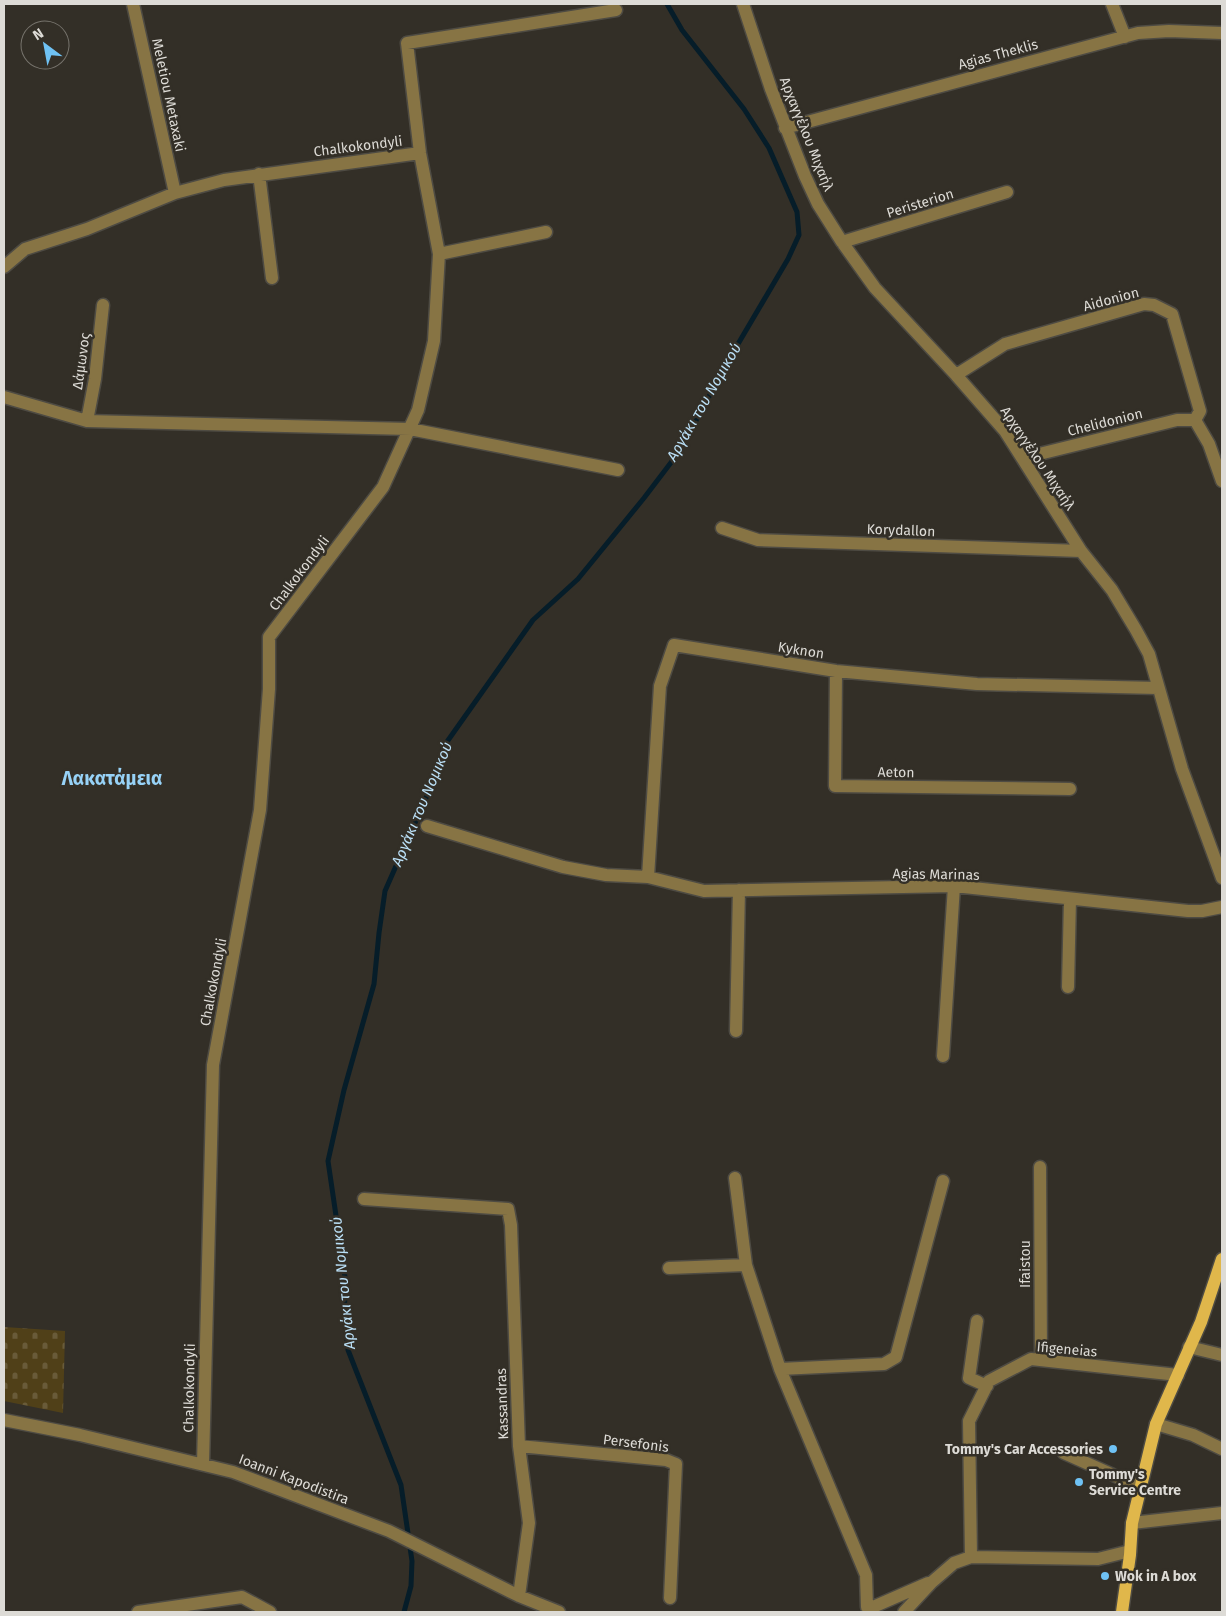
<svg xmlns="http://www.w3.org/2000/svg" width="1226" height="1616" viewBox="0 0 1226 1616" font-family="'Fira Sans',sans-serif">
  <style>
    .cemetery { fill: url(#cemetery-stones) }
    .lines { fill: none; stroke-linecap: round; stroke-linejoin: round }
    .stream { stroke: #061d29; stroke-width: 5 }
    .minor-casing { stroke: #4e4b43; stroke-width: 15 }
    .major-casing { stroke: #4e4b43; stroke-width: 15 }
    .minor { stroke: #877444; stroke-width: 12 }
    .major { stroke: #e0b74b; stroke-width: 12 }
    .poi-dot { fill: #6fc2f4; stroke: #332f27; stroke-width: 2 }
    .labels { text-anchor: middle; stroke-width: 5; stroke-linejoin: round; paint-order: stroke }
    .street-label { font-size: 14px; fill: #dddbd6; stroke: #332f27 }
    .poi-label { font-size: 14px; font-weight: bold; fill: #dddbd6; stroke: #332f27; text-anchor: start }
    .water-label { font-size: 15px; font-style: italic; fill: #bbe0f7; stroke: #332f27 }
    .district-label { font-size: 19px; font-weight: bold; fill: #97d2f7; stroke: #332f27 }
  </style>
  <defs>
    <pattern id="cemetery-stones" width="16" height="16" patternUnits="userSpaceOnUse" patternTransform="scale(1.25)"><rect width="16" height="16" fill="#504018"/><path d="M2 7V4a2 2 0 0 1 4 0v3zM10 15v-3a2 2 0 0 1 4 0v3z" fill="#695b39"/></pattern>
  </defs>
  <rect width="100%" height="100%" fill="#332f27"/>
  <path class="cemetery" d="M4 1327 65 1331 63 1413 4 1401Z"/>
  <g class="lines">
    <path class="stream" d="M404 1612 411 1586 412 1561 401 1485 348 1350 344 1311 346 1284 328 1161 344 1090 374 984 379 933 385 891 433 782 444 746 533 620 578 579 644 498 679 452 728 361 788 259 799 235 797 212 769 148 744 109 682 30 667 4"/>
    <g class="minor-casing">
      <path id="minor" d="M133 4 175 193
        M743 4 771 89 805 176 818 204 842 242 875 288 956 375 1005 431 1081 551 1112 590 1136 630 1149 654 1182 769 1222 878
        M1112 4 1125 37
        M785 128 1138 33 1169 31 1222 33
        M259 174 272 278
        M842 242 1007 192
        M439 254 546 232
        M4 267 25 249 87 229 175 193 224 180 420 153
        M956 375 1005 344 1144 304 1154 305 1172 314 1200 411 1195 420
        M4 397 87 421 410 429 618 470
        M1195 420 1209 444 1222 481
        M87 421 95 379 103 305
        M1023 458 1177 420H1195
        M722 528 758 540 1081 551
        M836 671 835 786 1070 789
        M427 826 563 867 606 875 648 877 704 891 954 886 1188 911H1202L1222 907
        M648 877 660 686 674 645 836 671 977 684 1158 688
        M1068 987 1070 899
        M736 1031 739 890
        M943 1056 954 886
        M1040 1167 1041 1360
        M735 1178 746 1265 780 1369 866 1575 867 1607
        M364 1199 508 1209 511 1225 519 1446 529 1523 519 1596
        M669 1268 746 1265
        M977 1321 969 1378 987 1386
        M1189 1347 1222 1355
        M780 1369 884 1364 896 1357 943 1181
        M4 1420 80 1435 233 1472 389 1531 519 1596 559 1612
        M1156 1424 1193 1435 1222 1449
        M519 1446 666 1460 676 1464 670 1598
        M1064 1453 1140 1487
        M203 1464 213 1065 260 810 269 689V637L383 487 418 410 434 341 439 254 420 153 407 43 616 10
        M1132 1523 1222 1513
        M971 1557 969 1421 989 1381 1031 1359 1178 1375
        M873 1607 928 1583
        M138 1612 242 1597 270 1612
        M904 1612 932 1582 954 1563 971 1557 1098 1559 1130 1551"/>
    </g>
    <g class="major-casing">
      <path id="major" d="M1122 1612 1130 1555 1132 1523 1156 1424 1201 1322 1222 1259"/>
    </g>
    <use href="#minor" class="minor"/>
    <use href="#major" class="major"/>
  </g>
  <g class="poi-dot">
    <circle cx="1113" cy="1449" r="5"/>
    <circle cx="1079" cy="1482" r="5"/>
    <circle cx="1105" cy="1576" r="5"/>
  </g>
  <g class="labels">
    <g class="street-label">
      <text transform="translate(998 54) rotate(-15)" y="5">Agias Theklis</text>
      <text transform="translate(169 95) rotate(78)" y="5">Meletiou Metaxaki</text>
      <text transform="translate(807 134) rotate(68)" y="5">Αρχαγγέλου Μιχαήλ</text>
      <text transform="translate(358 146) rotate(-7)" y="5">Chalkokondyli</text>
      <text transform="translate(920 203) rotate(-17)" y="5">Peristerion</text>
      <text transform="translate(1111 299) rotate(-15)" y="5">Aidonion</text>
      <text transform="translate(81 361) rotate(-82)" y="5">Δάμωνος</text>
      <text transform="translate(1105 422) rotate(-14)" y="5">Chelidonion</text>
      <text transform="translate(1038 458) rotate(56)" y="5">Αρχαγγέλου Μιχαήλ</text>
      <text transform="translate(901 530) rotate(2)" y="5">Korydallon</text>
      <text transform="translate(299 573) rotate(-53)" y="5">Chalkokondyli</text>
      <text transform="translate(801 650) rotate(9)" y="5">Kyknon</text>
      <text transform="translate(896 772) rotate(1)" y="5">Aeton</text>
      <text transform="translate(936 874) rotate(1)" y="5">Agias Marinas</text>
      <text transform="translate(213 982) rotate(-79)" y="5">Chalkokondyli</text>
      <text transform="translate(1025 1264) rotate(-90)" y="5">Ifaistou</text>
      <text transform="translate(1067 1349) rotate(5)" y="5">Ifigeneias</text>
      <text transform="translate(189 1388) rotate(-89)" y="5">Chalkokondyli</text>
      <text transform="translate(502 1404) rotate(-92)" y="5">Kassandras</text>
      <text transform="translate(636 1443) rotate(7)" y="5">Persefonis</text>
      <text transform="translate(294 1479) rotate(21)" y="5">Ioanni Kapodistira</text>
    </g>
    <g class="poi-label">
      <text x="1103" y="1454" text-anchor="end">Tommy's Car Accessories</text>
      <text x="1089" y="1479">Tommy's<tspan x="1089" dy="16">Service Centre</tspan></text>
      <text x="1115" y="1581">Wok in A box</text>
    </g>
    <g class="water-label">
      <text transform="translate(704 402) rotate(-60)" y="5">Αργάκι του Νομικού</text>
      <text transform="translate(422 804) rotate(-67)" y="5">Αργάκι του Νομικού</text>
      <text transform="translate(343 1283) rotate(-96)" y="5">Αργάκι του Νομικού</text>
    </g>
    <g class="district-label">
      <text x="112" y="785">Λακατάμεια</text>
    </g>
  </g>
  <rect width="1226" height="1616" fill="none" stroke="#dddbd6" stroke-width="10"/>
  <g transform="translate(45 45) rotate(328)"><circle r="24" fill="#332f27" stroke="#77746d"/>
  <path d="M0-4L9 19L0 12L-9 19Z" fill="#6fc2f4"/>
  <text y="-8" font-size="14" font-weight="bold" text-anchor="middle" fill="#dddbd6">N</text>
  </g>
</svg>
